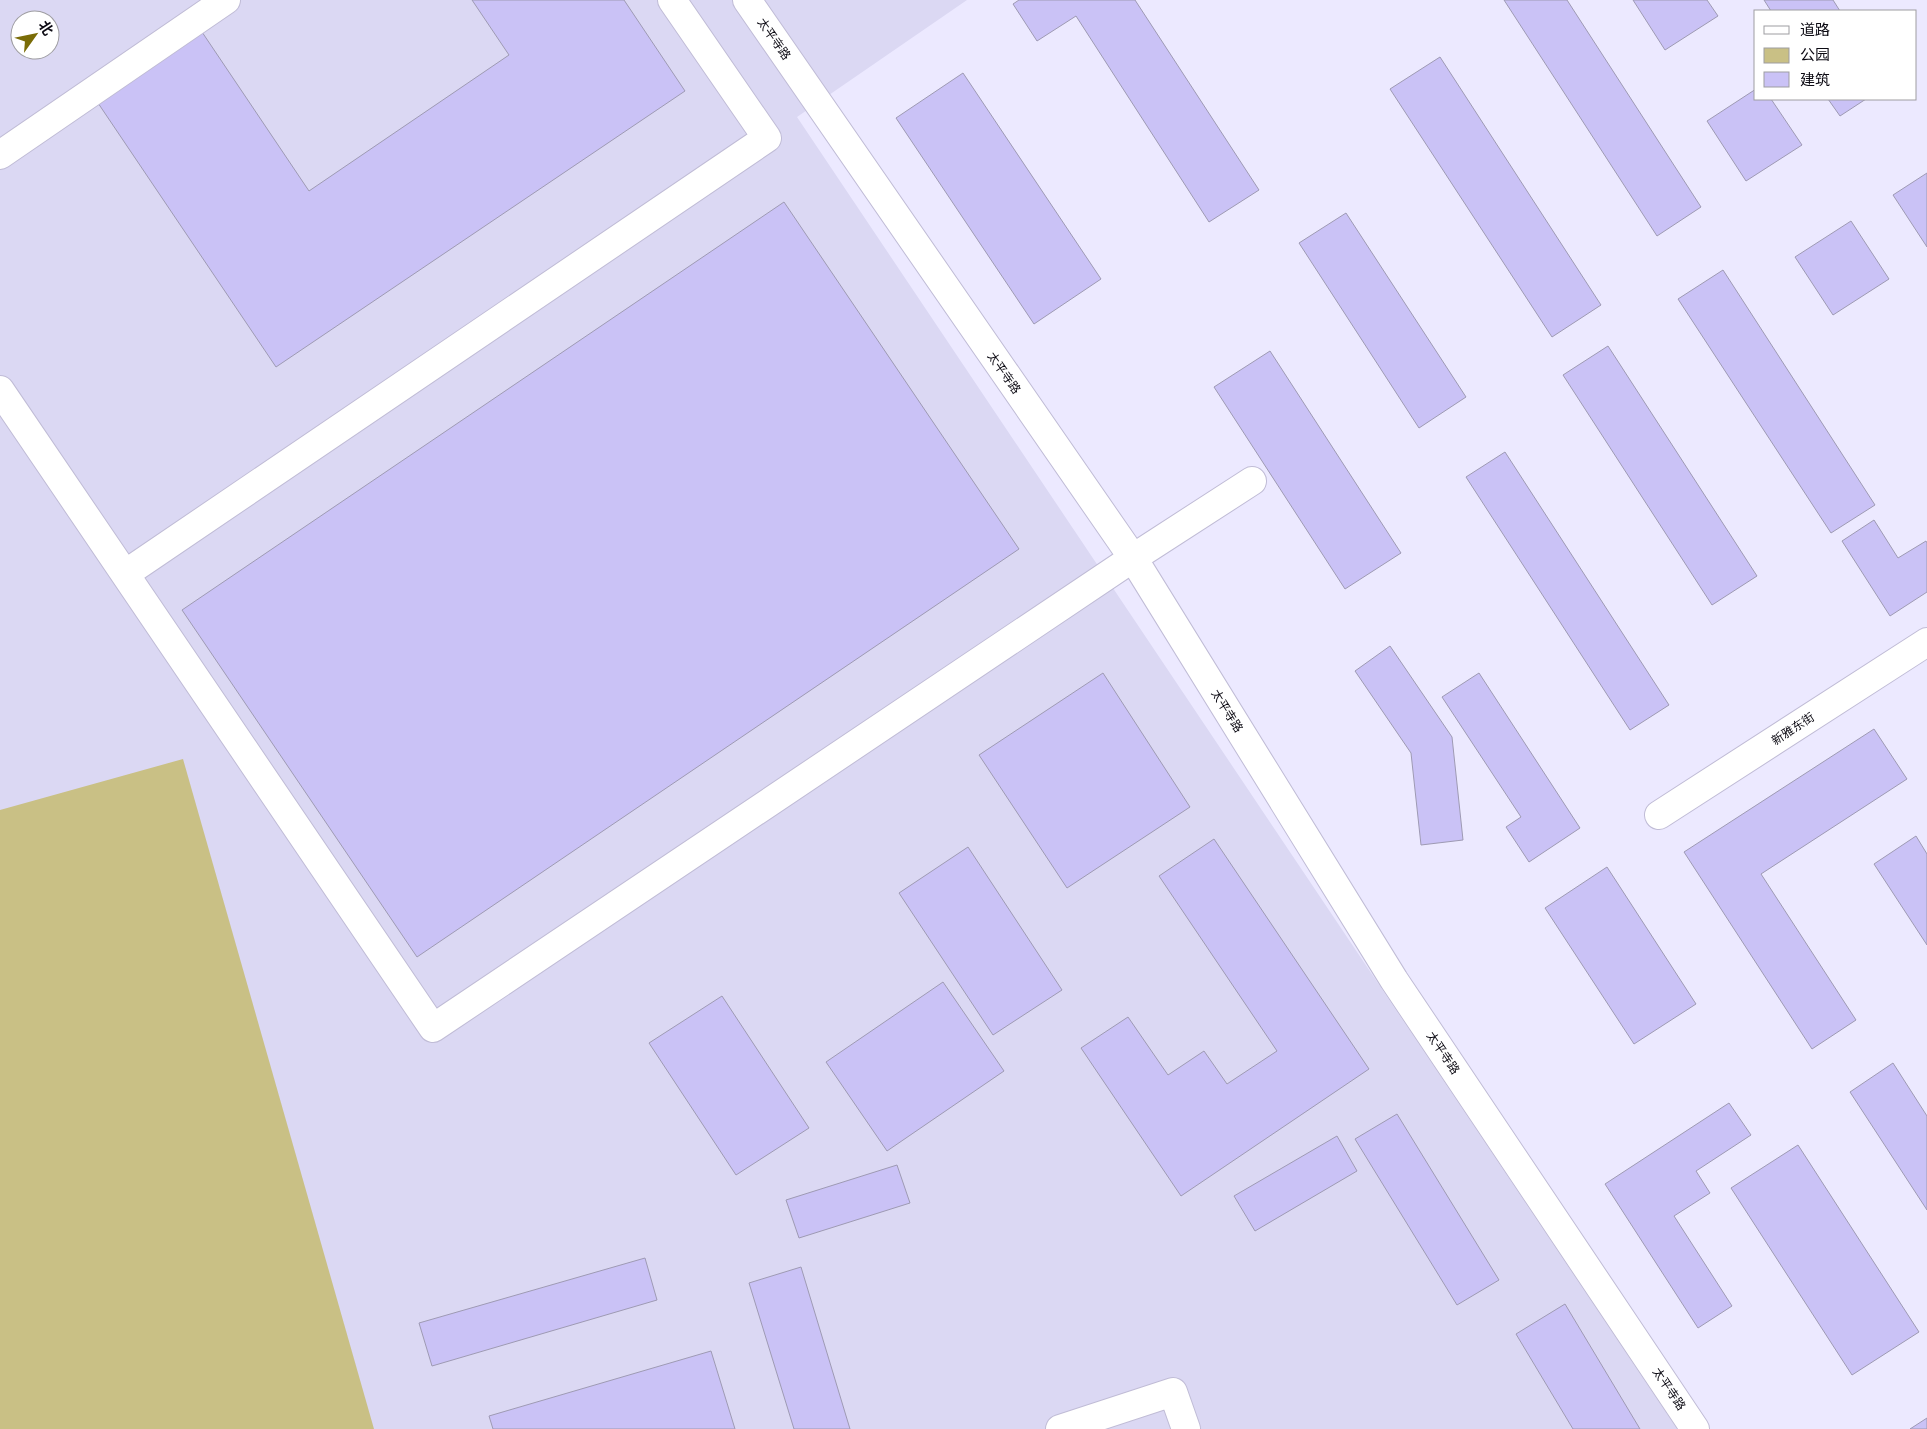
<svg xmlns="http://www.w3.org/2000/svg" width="1927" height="1429" viewBox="0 0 1927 1429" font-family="Roboto,'Noto Sans SC',sans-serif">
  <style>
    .built { fill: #dbd8f3; fill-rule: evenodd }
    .green { fill: #c9c085 }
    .building { fill: #cac2f6; stroke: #9e9ab3 }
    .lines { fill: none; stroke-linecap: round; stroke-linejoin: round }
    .minor-casing { stroke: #c0bcd6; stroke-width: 30 }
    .minor { stroke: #fff; stroke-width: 28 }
    .labels { text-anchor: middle; stroke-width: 4; stroke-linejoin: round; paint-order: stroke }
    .street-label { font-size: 12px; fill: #0c0a13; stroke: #fff }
  </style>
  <rect width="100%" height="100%" fill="#ece9ff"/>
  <path class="built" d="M0 0H967L797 117 1677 1429H0ZM20 20H50V50H20Z"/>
  <path class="green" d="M183 759 374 1429H0V810Z"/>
  <path class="building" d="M472 0H624L685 91 276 367 98 103 202 32 309 191 509 55Z
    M1019 0H1135L1259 190 1209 222 1076 16 1037 41 1013 4Z
    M1504 0H1567L1701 207 1657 236Z
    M1633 0H1707L1718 16 1665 50Z
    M1764 0H1833L1840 11H1771Z
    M1440 57 1601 305 1552 337 1390 89Z
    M963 73 1101 279 1034 324 896 118Z
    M1756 89V99H1771L1802 145 1746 181 1707 121Z
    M1828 99H1866L1840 116Z
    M1927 173V247L1893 195Z
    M784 202 1019 549 417 957 182 610Z
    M1346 213 1466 397 1419 428 1299 243Z
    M1851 221 1889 279 1833 315 1795 257Z
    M1723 270 1875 505 1831 533 1678 299Z
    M1608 346 1757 576 1712 605 1563 375Z
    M1270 351 1401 553 1345 589 1214 387Z
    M1505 452 1669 705 1630 730 1466 477Z
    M1874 520 1898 558 1926 541 1927 543V592L1890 616 1842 541Z
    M1390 646 1452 737 1463 840 1421 845 1411 753 1355 671Z
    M1103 673 1190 807 1067 888 979 755Z
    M1479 673 1580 828 1529 862 1506 827 1521 817 1442 697Z
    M1874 729 1907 779 1761 874 1856 1020 1812 1049 1684 852Z
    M1916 836 1927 854V945L1874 864Z
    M1214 839 1369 1069 1181 1196 1081 1048 1128 1017 1168 1075 1204 1051 1227 1084 1277 1051 1159 876Z
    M968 847 1062 990 993 1035 899 893Z
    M1607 867 1696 1004 1634 1044 1545 908Z
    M943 982 1004 1071 887 1151 826 1062Z
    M722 996 809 1128 736 1175 649 1043Z
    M1893 1063 1927 1116V1210L1850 1092Z
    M1729 1103 1751 1135 1696 1171 1710 1193 1674 1216 1732 1306 1698 1328 1605 1184Z
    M1397 1114 1499 1280 1457 1305 1355 1139Z
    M1337 1136 1357 1171 1255 1231 1234 1196Z
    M1798 1145 1919 1332 1852 1375 1731 1188Z
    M897 1165 910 1203 799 1238 786 1200Z
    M645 1258 657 1300 432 1366 419 1323Z
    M801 1267 850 1429H794L749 1283Z
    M1565 1304 1640 1429H1573L1516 1334Z
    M711 1351 735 1429H493L489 1416Z
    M1927 1418V1429H1910Z"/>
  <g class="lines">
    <g class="minor-casing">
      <path id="minor" d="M747 0 1133 558 1394 980 1695 1429
        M0 155 226 0
        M0 390 433 1028 1133 558 1252 481
        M125 574 767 138 672 0
        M1659 815 1927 642
        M1060 1429 1173 1392 1186 1429"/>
    </g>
    <use href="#minor" class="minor"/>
  </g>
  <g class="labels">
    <g class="street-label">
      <text transform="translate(774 39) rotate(55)" y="4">太平寺路</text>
      <text transform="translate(1004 373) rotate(55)" y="4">太平寺路</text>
      <text transform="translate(1227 711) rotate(58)" y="4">太平寺路</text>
      <text transform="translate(1793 729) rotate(-33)" y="4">新雅东街</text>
      <text transform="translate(1443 1053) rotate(56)" y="4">太平寺路</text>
      <text transform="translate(1669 1389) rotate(56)" y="4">太平寺路</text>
    </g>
  </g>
  <rect x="1754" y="10" width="162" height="90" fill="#ffffff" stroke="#9e9da1"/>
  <rect x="1764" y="26" width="25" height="8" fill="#ffffff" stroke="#9e9da1"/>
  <text x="1800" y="35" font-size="15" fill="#0c0a13">道路</text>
  <rect x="1764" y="48" width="25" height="15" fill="#c9c085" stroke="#9e9da1"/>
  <text x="1800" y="60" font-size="15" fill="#0c0a13">公园</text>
  <rect x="1764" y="72" width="25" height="15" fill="#cac2f6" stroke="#9e9da1"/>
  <text x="1800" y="85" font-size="15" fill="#0c0a13">建筑</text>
  <g transform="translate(35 35) rotate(57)"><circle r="24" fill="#ffffff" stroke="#9e9da1"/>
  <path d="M0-4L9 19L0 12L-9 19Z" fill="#7a6c07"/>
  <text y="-8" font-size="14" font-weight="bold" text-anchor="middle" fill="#0c0a13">北</text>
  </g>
</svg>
